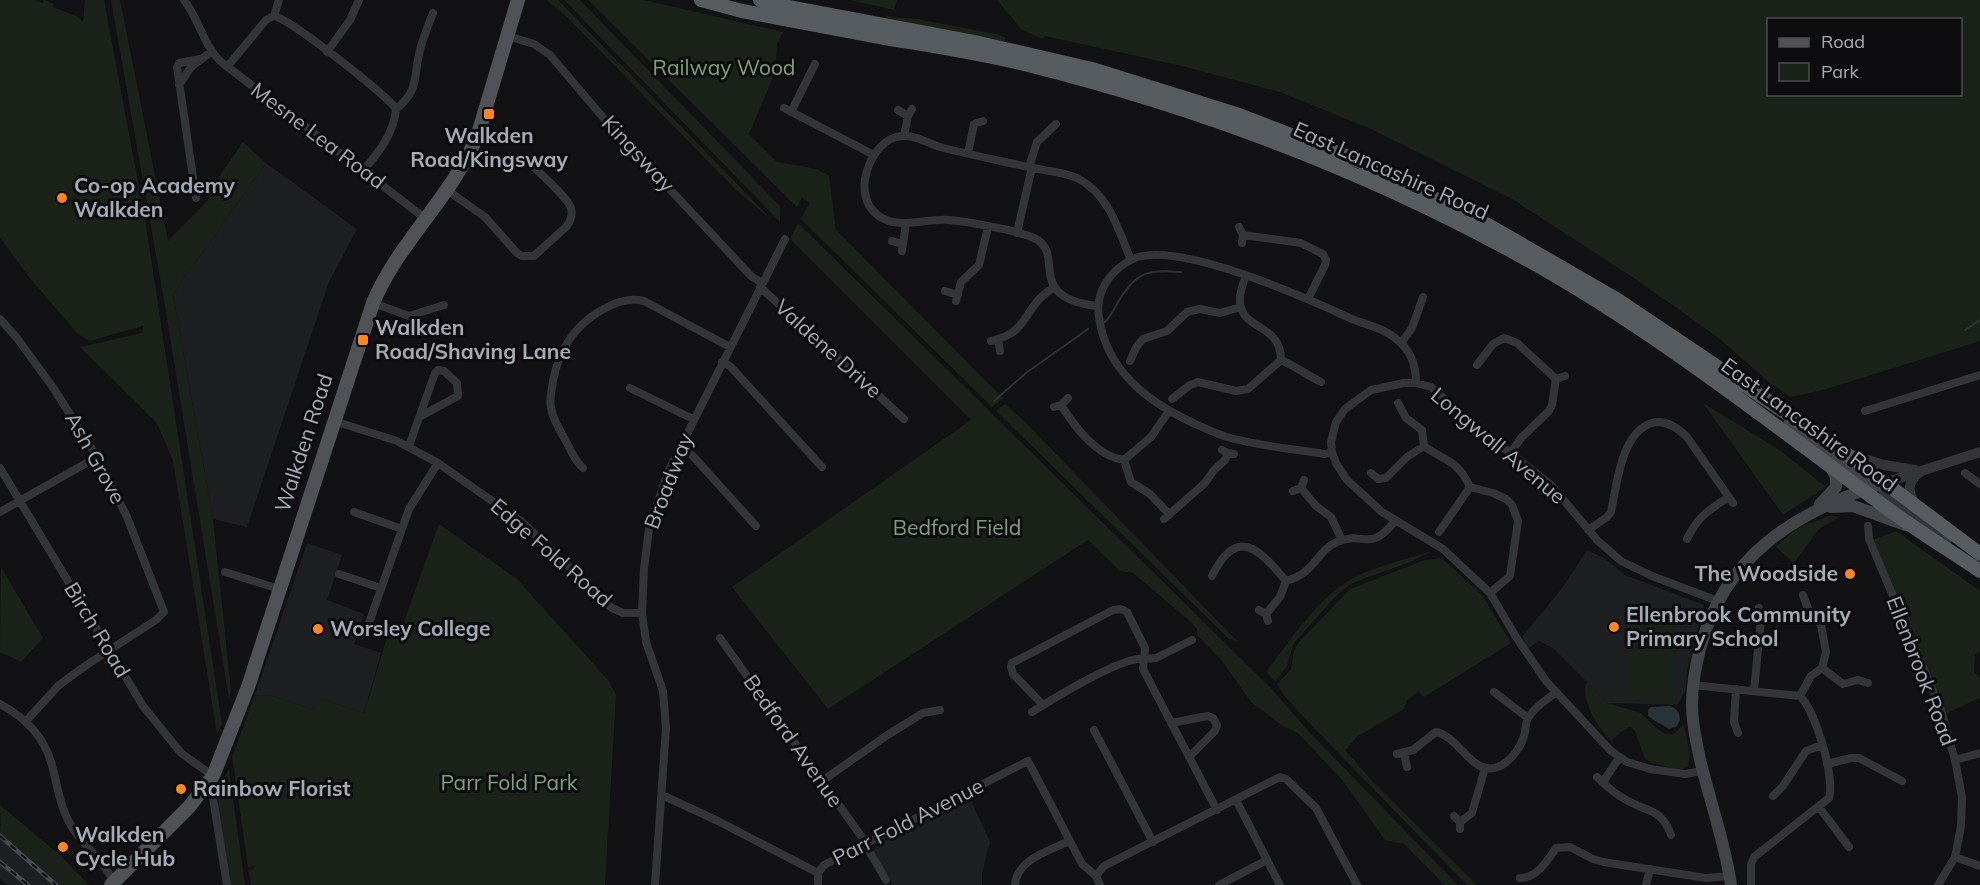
<svg xmlns="http://www.w3.org/2000/svg" width="1980" height="885" viewBox="0 0 1980 885" font-family="Mulish,sans-serif">
  <style>
    .built { fill: #1e1f21 }
    .green { fill: #1a221a; fill-rule: evenodd }
    .water { fill: #283438 }
    .lines { fill: none; stroke-linecap: round; stroke-linejoin: round }
    .stream { stroke: #283438; stroke-width: 2 }
    .minor { stroke: #333539; stroke-width: 8 }
    .tertiary { stroke: #333539; stroke-width: 10 }
    .secondary { stroke: #414449; stroke-width: 12 }
    .primary { stroke: #4f5358; stroke-width: 14 }
    .trunk { stroke: #575c61; stroke-width: 14 }
    .rail-casing { stroke: #46494e; stroke-width: 4.5 }
    .rail { stroke: #0d0d0f; stroke-width: 2; stroke-dasharray: 7; stroke-linecap: butt }
    .poi-dot { fill: #fb8622; stroke: #0d0d0f; stroke-width: 2 }
    .labels { text-anchor: middle; stroke-width: 6; stroke-linejoin: round; paint-order: stroke }
    .park-label { font-size: 21px; fill: #7ea178; stroke: #0d0d0f }
    .street-label { font-size: 21px; fill: #a3acb5; stroke: #0d0d0f }
    .poi-label { font-size: 21px; font-weight: bold; fill: #a3acb5; stroke: #0d0d0f; text-anchor: start }
  </style>
  <rect width="100%" height="100%" fill="#121214"/>
  <path class="built" d="M266 163 357 229 329 282 247 527 213 519 173 294Z
    M307 543 342 555 327 600 364 614 354 644 381 653 364 713 322 699 312 709 273 696 255 695Z
    M1587 550 1604 558 1625 575 1704 605 1688 665 1685 692 1677 705 1608 703 1553 648 1539 641 1528 649 1522 637 1563 587Z
    M969 796 990 842 982 873V885H888L892 883 874 852 875 847Z
    M0 825 72 885H7L0 879Z"/>
  <path class="green" d="M0 0H34L43 3 44 0 54 4 53 7 78 17 83 22 85 0H104L145 219 222 724 217 734 173 461 157 423 80 347 142 333 143 326 89 341 77 333 29 277 0 238Z
    M111 0H120L168 241 216 192V181L243 142 266 163 173 294 213 519 231 691 229 699 165 306Z
    M546 0H558L771 219 735 189 567 17Z
    M564 0H580L780 206V222Z
    M588 0H644L783 32 777 44 775 73 749 134 777 162 817 169 829 176 836 230 1003 398 992 407 801 219 809 203 802 197 797 207Z
    M850 0H897L894 10Z
    M997 0H1980V340L1977 342 1823 390 1791 397 1771 384 1720 339 1637 280 1512 199 1369 128 1280 92 1182 66 1045 36 1043 39 1022 30ZM1768 20H1960V94H1768Z
    M886 16 916 19 997 34 1006 38 1003 43 886 18Z
    M798 223 1270 687 1311 734 1458 885H1445L1404 844 1385 840 1343 781 1298 733 1283 726 1251 702 1223 662 1197 635V629L1191 622 1133 573 1120 571 1088 540 828 709 732 587 971 420 790 239Z
    M1703 403 1778 449 1826 487 1783 515Z
    M1005 404 1025 422 1237 641 1229 639 996 411Z
    M1831 515 1839 517 1819 529 1794 563 1776 547 1794 530Z
    M439 524 517 579 609 681 616 695 605 885H251L248 870 254 869V866L248 867 232 757 255 695 273 696 312 709 322 699 364 713 389 631 399 635Z
    M1896 531 1980 591V651L1975 655 1974 672 1980 678V698L1946 713 1872 540Z
    M1432 551 1408 563 1368 577 1349 585 1333 599 1294 643 1286 668 1275 681 1266 672C1286 646 1312 607 1338 588 1364 568 1401 561 1432 551Z
    M1442 558 1483 596 1511 643 1424 697 1418 692 1407 700 1404 709 1358 736 1345 750 1375 784 1477 885H1467L1316 730 1285 697 1277 684 1291 669 1294 651 1299 642 1350 589 1425 560Z
    M1 567 43 638 21 662 0 652Z
    M1634 621 1674 622 1677 703 1627 697 1630 623Z
    M1587 682 1608 703 1641 713 1656 728 1666 734 1672 735 1675 733 1684 724 1690 756 1688 766 1681 770 1652 763 1645 759 1635 731 1630 727 1622 731 1611 741C1599 730 1579 698 1587 682Z
    M229 769 245 885H229L219 813 218 790Z
    M0 805 61 856 89 885H64L1 831Z"/>
  <path class="water" d="M1670 706C1678 709 1679 712 1680 720L1677 726 1669 729C1662 724 1655 722 1648 716V710L1651 707Z"/>
  <g class="lines">
    <path class="stream" d="M1105 322C1111 316 1114 309 1118 302 1136 272 1148 269 1181 272
      M1965 330 1980 320
      M994 401 1026 373 1088 329"/>
    <path class="minor" d="M184 0C199 19 203 44 220 61L426 219
      M274 16C290 19 387 95 396 109
      M508 36 534 44 550 55 606 121 751 276 762 283
      M327 52 350 20 359 0
      M227 67 266 20 274 16 279 0
      M179 85 191 67 212 51
      M784 108 874 155
      M898 110 908 116
      M791 112 815 64
      M904 136 908 116 912 109
      M968 153 974 124 983 121
      M1029 167 1037 142 1056 124
      M363 171C378 153 394 134 396 109 418 92 414 78 419 54 422 40 428 26 433 13
      M447 190 485 217 517 253 522 256H534L567 226C571 220 573 215 571 208 566 195 535 169 524 158
      M196 198 177 67 179 63 200 59
      M1239 227 1243 235 1242 243
      M1017 233 1032 167
      M1243 235 1301 243 1323 254 1326 260 1325 265 1308 299
      M892 241 903 244
      M902 251 906 223
      M760 287 904 419
      M945 291 958 295
      M956 301 961 282 979 265 988 227
      M373 303 409 316 444 305
      M1097 306C1023 297 1067 253 1034 238 1016 230 969 222 949 220 928 218 902 229 882 218 867 209 863 195 865 179 868 162 879 142 896 137 913 133 925 142 940 147 970 155 1002 161 1033 168 1048 171 1063 172 1077 178 1109 194 1118 229 1131 260
      M0 319 17 338 54 389 97 457 127 517 164 612 156 620 88 664 59 685 26 721
      M998 339 1000 351
      M991 341C1020 334 1020 324 1036 303 1041 296 1048 292 1054 287
      M1401 343 1412 328 1423 297
      M1281 360C1295 366 1307 375 1321 382
      M1130 361 1137 346 1143 339 1167 331 1187 312 1200 309 1220 313 1241 307
      M722 362 730 366 822 467
      M1477 365 1493 344 1504 338 1517 343 1556 379
      M630 388 693 419
      M1172 399 1190 385 1198 382 1236 391 1248 389 1281 360C1281 323 1242 331 1240 302 1239 293 1243 284 1246 275
      M1398 403 1406 418 1422 430 1424 446C1446 462 1458 460 1470 487L1493 493 1506 499 1512 505 1518 521 1510 576 1490 593
      M1061 405C1075 427 1096 456 1124 460L1151 437 1169 411
      M1054 407 1061 405 1068 398
      M1865 411 1980 375
      M334 421 397 441 438 463 522 522 612 608 623 613H642
      M409 446 435 373 438 370 444 371 457 383 458 396 421 416
      M680 447 692 455 756 526
      M1222 450 1228 453 1234 454
      M1332 452 1325 454C1292 449 1259 446 1227 437 1214 433 1202 427 1189 421 1145 400 1106 369 1099 317 1095 292 1110 270 1133 259 1176 239 1309 299 1352 319 1366 325 1381 327 1394 337 1410 349 1416 363 1416 383
      M1510 454 1521 438 1549 411 1552 405 1556 379 1565 376
      M1124 460 1131 482 1150 494 1169 514
      M0 468 143 706 181 753 213 776
      M583 468C575 461 571 451 566 441 560 431 553 420 551 408 549 399 552 390 553 381 559 350 573 327 600 311 614 303 628 297 644 301L730 347
      M1371 473 1378 479 1386 478 1407 457 1424 446
      M1965 473 1980 484
      M1301 488 1316 506 1331 517 1342 540
      M1293 491 1301 488 1304 480
      M0 512 97 457
      M354 512 402 529
      M1164 519 1205 483 1214 470 1225 460 1228 453
      M1868 526 1869 539 1941 710 1955 760 1962 797 1961 826 1955 857 1938 885
      M1588 530 1607 517 1611 512C1617 484 1621 436 1649 424 1664 418 1677 427 1687 437L1733 503
      M1439 532 1470 487
      M1687 539C1698 516 1709 510 1729 497
      M225 572 279 589
      M339 574 381 588
      M1212 576C1237 525 1259 549 1286 581 1316 573 1316 551 1337 542 1364 530 1369 554 1395 521
      M1259 610 1266 614 1268 621
      M1266 614 1280 597 1286 581
      M368 626 409 509 438 463
      M720 638 866 843
      M1192 640 1156 658 1144 659 1143 669 1217 810
      M1822 668 1843 684 1858 680 1868 683
      M1693 685 1800 696C1816 712 1835 777 1829 798L1754 857 1751 864V885
      M1736 689 1734 722 1738 733
      M1754 691 1761 619 1759 608
      M1494 692 1528 718
      M1800 696 1811 676 1822 668 1826 652 1821 625 1809 611 1803 595
      M0 704C24 717 43 735 51 762 57 781 58 801 68 820 79 844 105 859 114 884
      M1032 712C1053 699 1122 656 1144 659L1145 648 1127 612 1121 609 1113 610 1012 663 1011 667 1013 674 1043 705
      M1171 723 1208 716 1213 718 1217 725 1215 731 1189 757
      M1094 730 1153 842
      M1404 753 1407 767
      M1397 754 1413 750 1436 732C1461 737 1473 781 1502 765 1512 759 1521 747 1524 736 1526 730 1525 723 1528 718 1534 707 1547 700 1556 692
      M1955 760 1980 753
      M1827 764 1851 758H1859L1902 781
      M1703 771 1685 774 1650 769 1627 762 1611 751 1546 681 1516 637 1490 593 1443 549 1382 512 1347 480 1336 463 1332 452 1331 442 1336 422 1345 409 1371 390 1404 383H1416L1431 387 1468 420 1551 485 1598 541 1621 561 1652 576 1718 601
      M1597 777C1606 786 1617 795 1628 801 1648 812 1662 809 1671 835
      M822 781 886 736 923 713 940 710
      M1603 782 1619 758
      M208 784 213 798 227 885
      M662 795 718 821 818 873 824 865 1028 761 1082 864 1096 876 1100 885
      M1773 796 1783 786 1806 751 1822 745
      M1236 800 1280 885
      M1819 807 1849 847
      M1454 816 1460 822V829
      M1460 822 1472 813 1485 768
      M865 844 886 880
      M1955 857 1980 866
      M1096 876 1104 866 1280 777 1286 779 1316 808 1357 885
      M1520 878C1537 878 1547 861 1556 848L1570 847 1593 859 1603 862 1706 878 1729 876
      M655 885 666 728 663 691 646 642 642 613 644 569 649 529 668 472 785 239
      M818 885V873
      M1015 885C1017 859 1049 851 1069 841
      M1219 885 1267 860
      M1646 885 1650 869"/>
    <path class="tertiary" d="M1852 455 1884 465 1915 470
      M1915 503C1907 492 1908 481 1919 473
      M1946 542 1890 500C1884 494 1882 491 1884 483L1980 452"/>
    <path class="secondary" d="M1790 422 1861 477 1864 480 1863 490
      M1820 504 1836 487V477L1830 466
      M1831 507 1853 506 1906 525
      M1731 885C1723 829 1700 777 1693 721 1690 697 1694 672 1700 649 1724 555 1797 511 1884 483"/>
    <path class="primary" d="M111 885 189 807 213 776 248 687 373 303C399 241 453 196 478 134L518 0"/>
    <path class="trunk" d="M701 0 742 11C790 20 837 29 885 38 933 46 981 53 1028 65 1200 108 1362 169 1517 254 1649 326 1767 420 1888 509 1918 531 1949 550 1980 571
      M760 0 788 7 979 43 1092 69 1239 115 1359 161 1488 225 1618 300 1844 452 1980 554"/>
    <g class="rail-casing">
      <path id="rail" d="M0 836 56 885
        M0 862 28 885"/>
    </g>
    <use href="#rail" class="rail"/>
  </g>
  <g class="poi-dot">
    <rect x="483" y="108" width="12" height="12" rx="3"/>
    <circle cx="62" cy="198" r="6"/>
    <rect x="357" y="334" width="12" height="12" rx="3"/>
    <circle cx="1850" cy="574" r="6"/>
    <circle cx="1614" cy="627" r="6"/>
    <circle cx="318" cy="629" r="6"/>
    <circle cx="181" cy="789" r="6"/>
    <circle cx="63" cy="847" r="6"/>
  </g>
  <g class="labels">
    <g class="park-label">
      <text x="724" y="75">Railway Wood</text>
      <text x="957" y="535">Bedford Field</text>
      <text x="509" y="790">Parr Fold Park</text>
    </g>
    <g class="street-label">
      <text transform="translate(318 136) rotate(37)" y="7">Mesne Lea Road</text>
      <text transform="translate(638 154) rotate(47)" y="7">Kingsway</text>
      <text transform="translate(1391 171) rotate(24)" y="7">East Lancashire Road</text>
      <text transform="translate(828 349) rotate(42)" y="7">Valdene Drive</text>
      <text transform="translate(1809 425) rotate(36)" y="7">East Lancashire Road</text>
      <text transform="translate(304 443) rotate(-72)" y="7">Walkden Road</text>
      <text transform="translate(1498 446) rotate(40)" y="7">Longwall Avenue</text>
      <text transform="translate(95 458) rotate(61)" y="7">Ash Grove</text>
      <text transform="translate(669 481) rotate(-69)" y="7">Broadway</text>
      <text transform="translate(551 553) rotate(41)" y="7">Edge Fold Road</text>
      <text transform="translate(97 630) rotate(59)" y="7">Birch Road</text>
      <text transform="translate(1921 671) rotate(69)" y="7">Ellenbrook Road</text>
      <text transform="translate(793 741) rotate(55)" y="7">Bedford Avenue</text>
      <text transform="translate(908 822) rotate(-27)" y="7">Parr Fold Avenue</text>
    </g>
    <g class="poi-label">
      <text x="489" y="143" text-anchor="middle">Walkden<tspan x="489" dy="24">Road/Kingsway</tspan></text>
      <text x="74" y="193">Co-op Academy<tspan x="74" dy="24">Walkden</tspan></text>
      <text x="375" y="335">Walkden<tspan x="375" dy="24">Road/Shaving Lane</tspan></text>
      <text x="1838" y="581" text-anchor="end">The Woodside</text>
      <text x="1626" y="622">Ellenbrook Community<tspan x="1626" dy="24">Primary School</tspan></text>
      <text x="330" y="636">Worsley College</text>
      <text x="193" y="796">Rainbow Florist</text>
      <text x="75" y="842">Walkden<tspan x="75" dy="24">Cycle Hub</tspan></text>
    </g>
  </g>
  <rect x="1767" y="18" width="195" height="78" fill="#0d0d0f" stroke="#494d51" stroke-width="1.5"/>
  <rect x="1779" y="38" width="30" height="9" fill="#4f5358" stroke="#494d51" stroke-width="1.5"/>
  <text x="1821" y="48" font-size="18" fill="#a3acb5">Road</text>
  <rect x="1779" y="63" width="30" height="18" fill="#1a221a" stroke="#494d51" stroke-width="1.5"/>
  <text x="1821" y="78" font-size="18" fill="#a3acb5">Park</text>
</svg>
